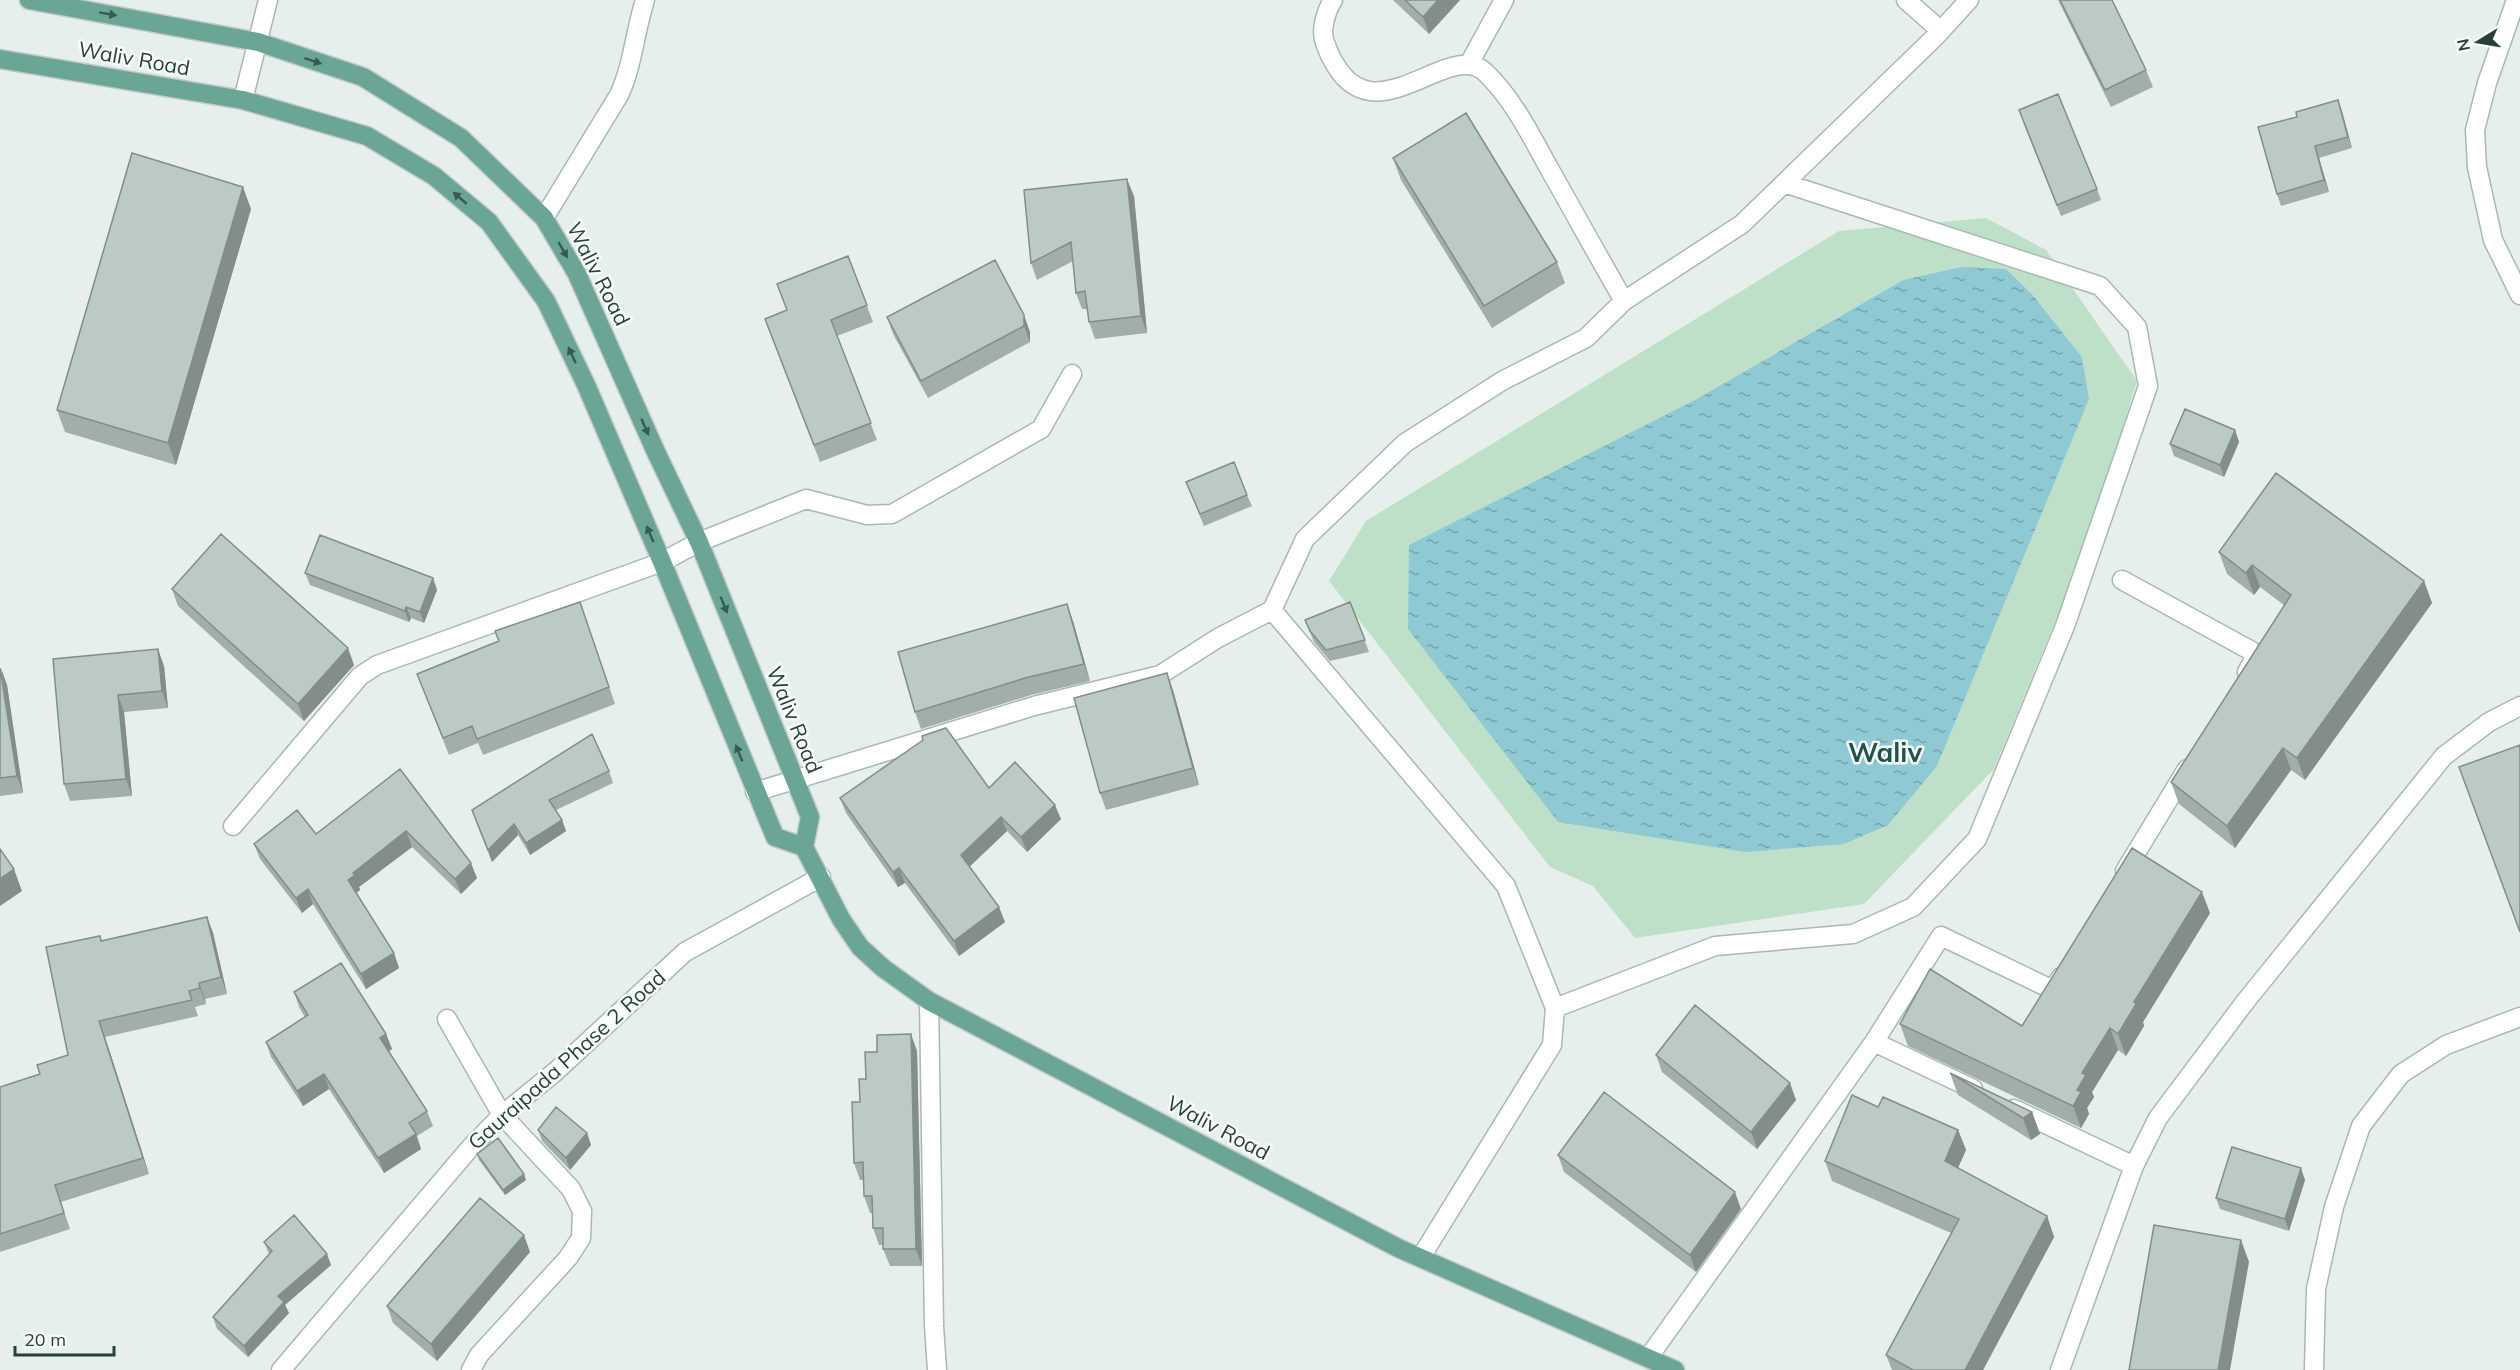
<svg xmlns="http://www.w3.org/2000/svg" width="2520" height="1370" viewBox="0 0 2520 1370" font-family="Mulish,sans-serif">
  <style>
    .park { fill: #bfe0c8; fill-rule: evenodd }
    .water { fill: url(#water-ripples) }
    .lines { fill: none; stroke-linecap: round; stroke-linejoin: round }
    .minor-casing { stroke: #a8b8b2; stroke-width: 21 }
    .major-casing { stroke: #c2cac8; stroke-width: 21 }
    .minor { stroke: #fff; stroke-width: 18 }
    .major { stroke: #6aa596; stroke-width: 18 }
    .wall { fill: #a1aea9 }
    .shaded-wall { fill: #838d89 }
    .building { fill: #bbcac4; stroke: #838d89; stroke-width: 1.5 }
    .oneway { fill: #365b51 }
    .labels { text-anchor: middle; stroke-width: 5; stroke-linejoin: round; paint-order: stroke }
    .street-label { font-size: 21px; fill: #24423a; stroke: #f7fbf9 }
    .district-label { font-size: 27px; font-weight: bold; fill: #1f5548; stroke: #f7fbf9 }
  </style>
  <defs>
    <pattern id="water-ripples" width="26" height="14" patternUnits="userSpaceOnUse" patternTransform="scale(1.5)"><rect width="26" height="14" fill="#8ec9d4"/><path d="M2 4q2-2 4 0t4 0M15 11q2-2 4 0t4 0" fill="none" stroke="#74a5ad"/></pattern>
  </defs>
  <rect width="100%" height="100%" fill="#e6efeb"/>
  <path class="park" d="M1986 218 2046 250 2137 381 2088 542 1994 769 1864 904 1635 938 1593 886 1550 867 1329 581 1366 521 1839 231ZM2006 269 2032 294 2082 357 2088 399 1937 766 1695 400 1903 280Z"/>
  <path class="water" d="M1962 267 2006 269 2032 294 2082 357 2089 399 1937 766 1888 825 1844 844 1745 852 1558 822 1408 629 1409 545 1695 400 1903 280Z"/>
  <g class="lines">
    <g class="minor-casing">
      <path id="minor" d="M1333 0C1326 11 1320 30 1325 43 1365 153 1446 36 1485 72 1514 100 1531 136 1550 170 1575 214 1599 258 1624 301
        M1906 0 1941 31
        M2516 0 2487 83 2475 130 2477 167 2493 240 2520 295
        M1469 64 1504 0
        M243 100 268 0
        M544 218 619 95C633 65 635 31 645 0
        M2122 580 2257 654 2247 672
        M1272 610 1506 886 1555 1008 1552 1045 1421 1257
        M755 792 1034 706 1160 675 1218 638 1272 610 1305 539 1405 443 1502 381 1586 338 1624 301 1742 224 1936 36 1969 0
        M233 826 360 676 377 665 662 562 699 542 806 499 867 515 892 514 1041 429 1072 374
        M2125 871 2187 769
        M929 1001 934 1326 937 1370
        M1555 1008 1715 946 1853 934 1913 907 1977 839 2065 626 2148 386 2137 327 2100 286 1784 183
        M447 1019 502 1115 571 1189 582 1211 581 1238 568 1258 479 1355 471 1370
        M1874 1042 1973 1089
        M2014 1109 2134 1166
        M1648 1358 1874 1042 1941 936 2053 990 2061 977
        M281 1370 470 1148 502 1115 555 1072 685 952 821 877
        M2060 1370 2134 1166 2158 1118 2245 1002 2444 756 2489 722 2520 706
        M2314 1370 2316 1289 2334 1207 2361 1126 2401 1074 2446 1045 2520 1017"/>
    </g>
    <g class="major-casing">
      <path id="major" d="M29 0 258 42 363 77 461 138 544 218 577 274 655 450 699 542 810 817 804 847 841 919 860 947 883 968 929 1001 1398 1248 1675 1370
        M0 59 243 100 367 136 434 176 489 222 546 301 587 387 662 562 775 837 804 847"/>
    </g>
    <use href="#minor" class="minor"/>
    <use href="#major" class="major"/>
  </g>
  <path class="wall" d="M1393 0H1460L1429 34Z
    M2058 0H2112L2146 70 2153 87 2111 107Z
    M2338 100 2352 148 2319 158 2329 192 2281 206 2277 194 2297 117Z
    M2023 122 2097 189 2101 200 2061 216Z
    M1393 158 1557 262 1565 283 1492 328 1401 180Z
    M1134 196 1147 333 1095 339 1089 322 1087 309H1082L1076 293 1073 261 1037 280 1031 263Z
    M251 209 176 465 65 432 57 410Z
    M848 256 873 322 837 336 877 440 820 462 771 336 787 310Z
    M995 260 1030 332V342L928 398 893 334 887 317Z
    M2235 430 2239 442 2224 477 2174 456 2170 444Z
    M1186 482 1247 495 1252 506 1204 526Z
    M2219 552 2424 581 2432 603 2305 780 2291 770 2235 848 2179 804 2171 782 2284 605 2260 587 2254 595 2227 574Z
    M305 573 433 578 437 590 424 623 411 618 409 622 310 585Z
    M172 589 354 665 304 721 178 606Z
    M580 602 615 704 483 755 478 743 449 755 417 674 499 641Z
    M1350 602 1369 652 1330 661 1314 642 1305 620Z
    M1073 621 1090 681 1031 695 921 729 915 712Z
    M53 659 164 666 168 708 124 712 132 796 70 801 64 784Z
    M0 668 7 685 23 793 0 796Z
    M1173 690 1199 785 1106 810 1100 793Z
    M400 769 477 878 461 894 412 847 359 887 360 890 356 893 394 953 399 968 366 989 313 904 302 913 260 859 254 844 316 834Z
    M609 771 613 783 556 810 562 820 566 831 530 855 518 835 492 862 476 822Z
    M989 788 1061 819 1027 852 1007 831 969 867 1005 922 959 956 905 883 898 887 846 813 840 798Z
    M2210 913 2143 1022 2144 1026 2126 1056 2118 1050 2092 1092 2094 1097 2087 1108 2089 1114 2081 1128 1908 1046 1900 1024 2022 1026Z
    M207 917 213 933 227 994 205 999 206 1004 195 1007 198 1016 105 1037 149 1174 61 1202 70 1229 0 1252V1087L40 1074 68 1055 100 936 102 941Z
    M294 992 386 1034 392 1049 389 1051 427 1111 433 1126 417 1136 421 1149 384 1173 329 1089 303 1106 271 1057 266 1042 305 1017 299 1007Z
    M917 1051 922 1266H890L883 1249V1245H879L873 1228V1213H870L864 1196V1180H860L854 1163 860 1102 866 1079Z
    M1656 1055 1796 1100 1757 1149 1662 1072Z
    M1950 1073 2032 1112 2040 1134 2031 1140 1958 1095Z
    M1878 1107 1958 1130 1966 1150 1958 1168 2047 1216 2054 1237 1983 1370H1892L1886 1355 1951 1233 1832 1181 1825 1161Z
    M538 1130 587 1133 591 1145 570 1170 542 1141Z
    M477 1154 526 1180 505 1195 479 1160Z
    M1558 1155 1741 1209 1696 1272 1564 1172Z
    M2305 1180 2289 1231 2220 1209 2216 1198Z
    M264 1242 331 1265 285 1305 289 1313 248 1357 217 1329 213 1317 269 1254Z
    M530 1252 437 1361 393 1323 387 1306Z"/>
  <path class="shaded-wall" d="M1438 0H1460L1429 34 1423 17Z
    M2338 100 2342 111 2352 148 2348 137Z
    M2315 146 2319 158 2329 192 2324 180Z
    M1127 179 1134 196 1147 333 1141 316Z
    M243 187 251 209 176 465 168 443Z
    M1024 315 1030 332V342L1024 326Z
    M2235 430 2239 442 2224 477 2220 465Z
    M2252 565 2260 587 2254 595 2246 573Z
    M433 578 437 590 424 623 420 612Z
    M2424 581 2432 603 2305 780 2297 758Z
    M1067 604 1073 621 1090 681 1084 664Z
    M406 607 411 618 409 622 405 611Z
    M348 648 354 665 304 721 298 704Z
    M158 649 164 666 168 708 162 691Z
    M1 668 7 685 23 793 17 776Z
    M1167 673 1173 690 1199 785 1193 768Z
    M118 695 124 712 132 796 126 779Z
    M2283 748 2291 770 2235 848 2227 826Z
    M1055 805 1061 819 1027 852 1021 837Z
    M1001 817 1007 831 966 870 961 855Z
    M562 820 566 831 530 855 526 843Z
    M514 824 518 835 492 862 488 850Z
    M406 831 412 847 359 887 360 890 354 895 348 880 353 873Z
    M471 863 477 878 461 894 455 879Z
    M899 868 905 883 898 887 893 872Z
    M14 869 22 891 0 906V879Z
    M308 889 313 904 302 913 296 898Z
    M2202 892 2210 913 2143 1022 2144 1026 2126 1056 2118 1034 2134 1002Z
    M999 907 1005 922 959 956 954 941Z
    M207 917 213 933 227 994 221 977Z
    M394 953 399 968 366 989 361 974Z
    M199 983 205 999 206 1004 200 988Z
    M99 1021 105 1037 149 1174 143 1158Z
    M2110 1028 2118 1050 2092 1092 2094 1097 2087 1108 2089 1114 2081 1128 2073 1106 2082 1073Z
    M386 1034 392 1049 386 1053 380 1038Z
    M911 1034 917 1051 922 1266 916 1249Z
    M324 1074 329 1089 303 1106 297 1091Z
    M1790 1083 1796 1100 1757 1149 1751 1132Z
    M2032 1112 2040 1134 2031 1140 2023 1118Z
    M1958 1130 1966 1150 1952 1181 1945 1161Z
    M587 1133 591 1145 570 1170 566 1158Z
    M416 1134 421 1149 384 1173 378 1158Z
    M2301 1168 2305 1180 2289 1231 2285 1219Z
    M524 1174 526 1180 505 1195 503 1190Z
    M1735 1192 1741 1209 1696 1272 1690 1255Z
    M2047 1216 2054 1237 1983 1370H1965Z
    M524 1235 530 1252 437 1361 431 1344Z
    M2241 1240 2249 1262 2230 1370H2218Z
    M327 1254 331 1265 285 1305 289 1313 248 1357 244 1346 278 1296Z"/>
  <path class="building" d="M1405 0H1438L1423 17Z
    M2060 0H2112L2146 70 2105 90Z
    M2058 94 2097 189 2057 205 2019 110Z
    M2338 100 2348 137 2315 146 2324 180 2277 194 2258 127 2297 117 2296 112Z
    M1466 113 1557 262 1484 306 1393 158Z
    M132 153 243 187 168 443 57 410Z
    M1127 179 1141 316 1089 322 1085 291 1076 293 1071 242 1031 263 1024 190Z
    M848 256 867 305 831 320 871 423 814 445 765 319 787 310 777 284Z
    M995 260 1024 315V326L921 381 887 317Z
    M2185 409 2235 430 2220 465 2170 444Z
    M1234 462 1247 495 1200 514 1186 482Z
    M2276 473 2424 581 2297 758 2283 748 2227 826 2171 782 2291 595 2252 565 2246 573 2219 552Z
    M221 534 348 648 298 704 172 589Z
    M320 535 433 578 420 612 406 607 405 611 305 573Z
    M580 602 609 687 477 739 472 726 443 738 417 674 499 641 495 631Z
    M1350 602 1365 640 1326 650 1310 631 1305 620Z
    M1067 604 1084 664 1025 678 915 712 898 652Z
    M158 649 162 691 118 695 126 779 64 784 53 659Z
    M0 668 17 776 0 778Z
    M1167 673 1193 768 1100 793 1074 698Z
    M946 728 989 788 1015 762 1055 805 1021 837 1001 817 961 855 999 907 954 941 899 868 893 872 840 798 923 740 922 736Z
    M592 734 609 771 549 800 562 820 526 843 514 824 488 850 472 810Z
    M2520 745V932L2459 767Z
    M400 769 471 863 455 879 406 831 353 873 355 875 348 880 394 953 361 974 308 889 296 898 254 844 297 810 316 834Z
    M2132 848 2202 892 2134 1002 2136 1004 2118 1034 2110 1028 2082 1073 2086 1075 2077 1090 2081 1092 2073 1106 1900 1024 1930 969 2022 1026Z
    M0 849 14 869 0 879Z
    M207 917 221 977 199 983 200 988 189 991 192 1000 99 1021 143 1158 55 1185 64 1213 0 1234V1087L40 1074 37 1065 68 1055 46 947 100 936 101 941Z
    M341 963 386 1034 380 1038 427 1111 409 1123 416 1134 378 1158 324 1074 297 1091 266 1042 308 1015 294 992Z
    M1695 1005 1790 1083 1751 1132 1656 1055Z
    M911 1034 916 1249H883V1228H873L872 1196H864L863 1162 854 1163 852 1102H860L859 1079H866L865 1052H877V1035Z
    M1950 1073 2032 1112 2023 1118Z
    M1604 1092 1735 1192 1690 1255 1558 1155Z
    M1852 1095 1878 1107 1883 1097 1958 1130 1945 1161 2047 1216 1965 1370H1913L1886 1355 1959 1219 1825 1161Z
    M556 1107 587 1133 566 1158 538 1130Z
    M498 1138 524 1174 503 1190 477 1154Z
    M2232 1147 2301 1168 2285 1219 2216 1198Z
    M480 1198 524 1235 431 1344 387 1306Z
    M294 1215 327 1254 278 1296 284 1302 244 1346 213 1317 272 1251 264 1242Z
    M2154 1225 2241 1240 2218 1370H2129Z"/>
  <defs><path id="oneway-solid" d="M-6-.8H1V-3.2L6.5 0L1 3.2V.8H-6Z" transform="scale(1.5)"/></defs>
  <g class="oneway">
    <use href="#oneway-solid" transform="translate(108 14) rotate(10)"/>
    <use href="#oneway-solid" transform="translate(313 61) rotate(18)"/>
    <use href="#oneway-solid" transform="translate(460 198) rotate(-139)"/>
    <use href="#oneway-solid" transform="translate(563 250) rotate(60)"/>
    <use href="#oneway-solid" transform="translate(572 355) rotate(-115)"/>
    <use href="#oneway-solid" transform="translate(645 427) rotate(66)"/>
    <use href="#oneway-solid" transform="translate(650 534) rotate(-113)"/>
    <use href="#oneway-solid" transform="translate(724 605) rotate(68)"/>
    <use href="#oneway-solid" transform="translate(739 753) rotate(-112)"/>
  </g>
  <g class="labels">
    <g class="street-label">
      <text transform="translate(134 59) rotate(10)" y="7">Waliv Road</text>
      <text transform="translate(598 274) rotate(63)" y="7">Waliv Road</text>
      <text transform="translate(794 720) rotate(68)" y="7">Waliv Road</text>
      <text transform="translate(567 1060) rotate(-42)" y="7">Gauraipada Phase 2 Road</text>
      <text transform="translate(1218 1128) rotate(28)" y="7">Waliv Road</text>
    </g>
    <g class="district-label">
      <text x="1885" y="762">Waliv</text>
    </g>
  </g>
  <g transform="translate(2478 42) rotate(259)" stroke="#f7fbf9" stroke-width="4.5" paint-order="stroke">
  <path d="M0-4.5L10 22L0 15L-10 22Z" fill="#24423a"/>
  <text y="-9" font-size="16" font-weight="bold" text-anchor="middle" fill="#24423a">N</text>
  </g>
  <path d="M15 1346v9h99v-9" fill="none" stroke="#24423a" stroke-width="3"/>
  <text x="24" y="1346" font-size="18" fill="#24423a" stroke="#f7fbf9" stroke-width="4.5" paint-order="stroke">20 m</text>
</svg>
